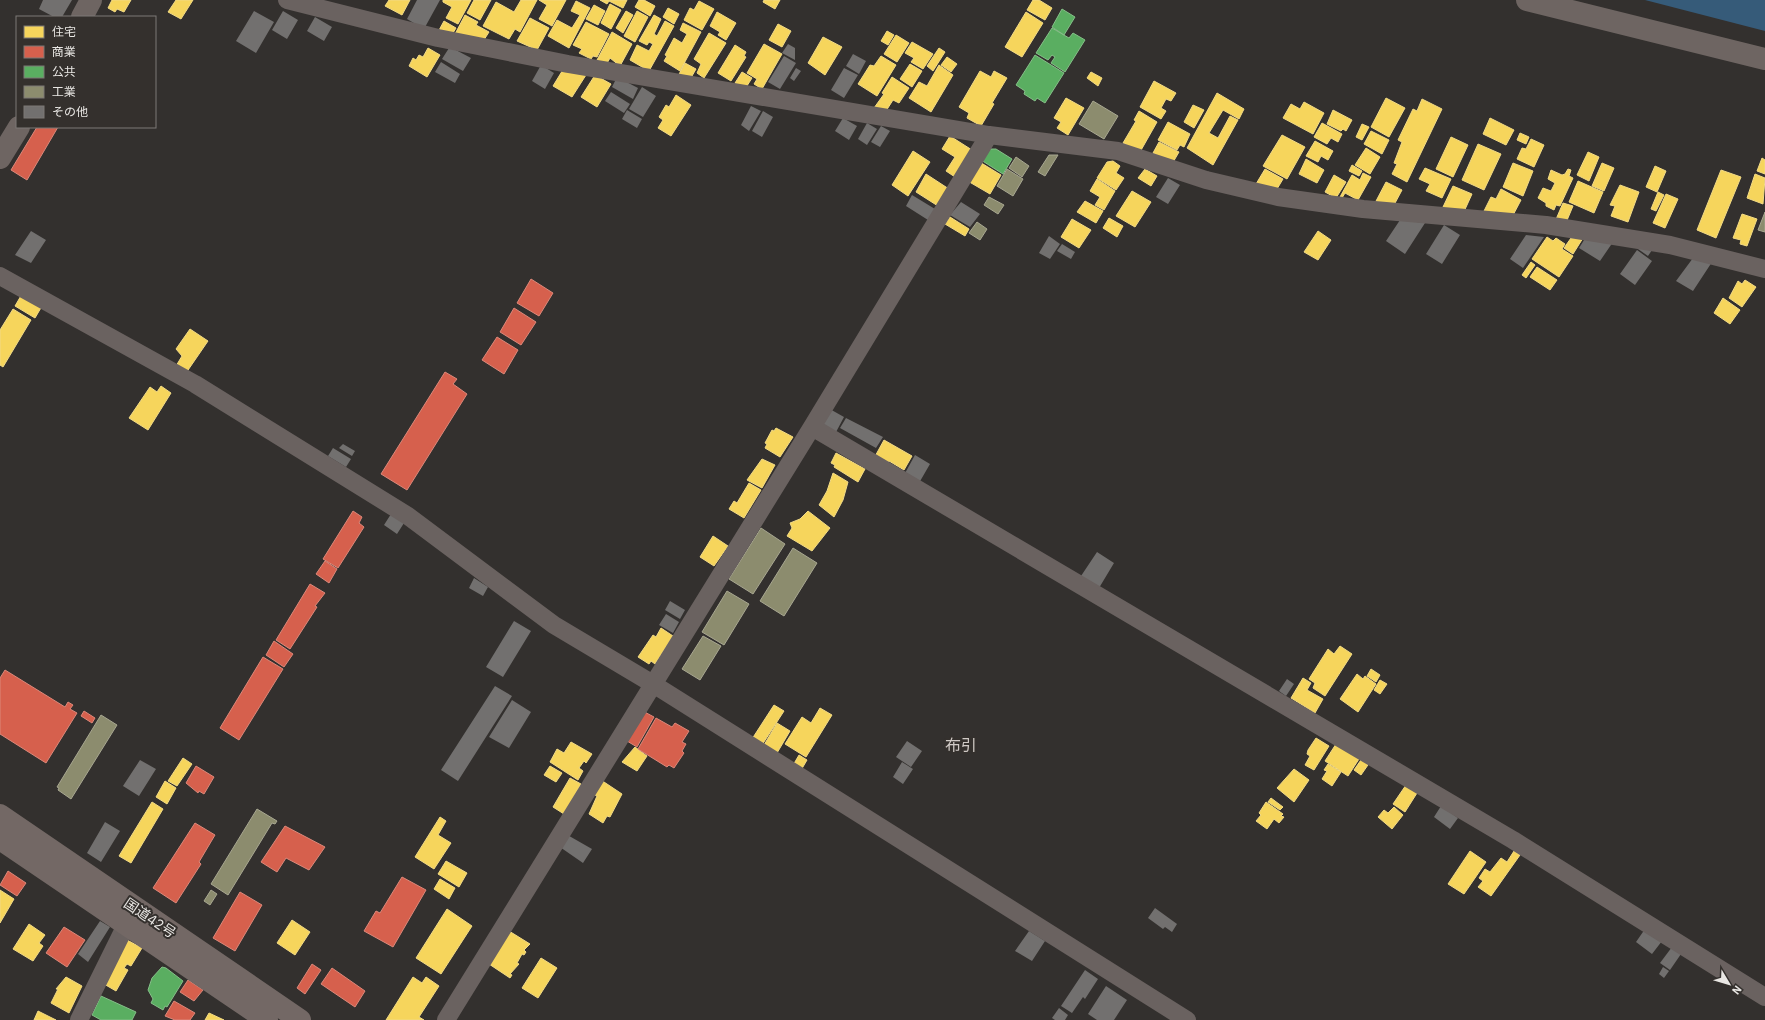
<svg xmlns="http://www.w3.org/2000/svg" width="1765" height="1020" viewBox="0 0 1765 1020" font-family="'IBM Plex Sans','Noto Sans JP',sans-serif">
  <style>
    .water { fill: #365b79 }
    .homes { fill: #f6d55c; stroke: #f2da85 }
    .shops { fill: #d6604d; stroke: #dc887a }
    .public { fill: #5aae61; stroke: #85bf88 }
    .industry { fill: #8c8c6e; stroke: #a8a791 }
    .building { fill: #72706f }
    .lines { fill: none; stroke-linecap: round; stroke-linejoin: round }
    .street { stroke: #6a6260; stroke-width: 18 }
    .secondary { stroke: #6e6562; stroke-width: 22 }
    .highway { stroke: #736865; stroke-width: 22 }
    .labels { text-anchor: middle; stroke-width: 4; stroke-linejoin: round; paint-order: stroke }
    .street-label { font-size: 14px; fill: #e9e7e4; stroke: #34302d }
    .quarter-label { font-size: 16px; fill: #d0cac6; stroke: #34302d }
  </style>
  <rect width="100%" height="100%" fill="#33302e"/>
  <path class="water" d="M1645 0H1765V31Z"/>
  <path class="homes" d="M112 0H131L124 12 117 9 115 12 108 8Z
    M176 0H193L181 19 168 12Z
    M389 0H410L402 15 385 6Z
    M443 0H471L458 24 446 18 452 7 443 2Z
    M474 0H491L480 20 467 13Z
    M521 0H537L520 32 515 29 509 39 483 26 496 2 514 12Z
    M539 0H566L552 26 539 19 547 5Z
    M600 0H627L623 8 609 1 607 4Z
    M639 0H644L655 6 650 16 635 7Z
    M764 0H780L775 9 763 2Z
    M1033 0H1039L1052 8 1045 20 1027 10Z
    M576 1 590 8 569 48 548 36 557 20 572 28 580 15 571 11Z
    M699 1 714 9 702 30 684 20 690 8 694 10Z
    M610 4 621 10 611 29 601 23Z
    M594 5 605 11 598 25 586 19Z
    M668 8 679 14 674 24 663 17Z
    M626 11 633 15 623 33 616 28Z
    M637 11 648 17 635 42 624 36Z
    M717 12 736 23 726 40 718 35 720 32 710 26Z
    M1026 12 1043 23 1022 57 1005 47Z
    M465 15 478 22 476 25 489 32 482 43 454 36Z
    M654 15 661 19 654 34 657 36 665 21 674 26 649 71 630 60 637 45 649 51 653 44 649 42 647 45 639 41Z
    M530 18 549 28 537 50 517 41Z
    M444 21 456 28 450 38 438 32Z
    M586 22 609 34 597 57 593 56 591 59 579 53 582 49 573 45Z
    M683 23 701 32 680 71 664 61 667 56 665 55 674 38 682 43 687 34 680 30Z
    M778 24 791 31 782 47 769 40Z
    M887 31 894 35 888 45 881 41Z
    M612 32 632 44 620 66 610 58 606 65 597 60Z
    M709 33 726 43 704 78 697 73 701 64 694 59Z
    M896 35 909 43 897 62 884 54Z
    M823 37 842 47 825 75 808 63Z
    M912 42 933 54 923 69 911 62 914 58 905 53Z
    M764 44 782 54 762 89 754 84 757 79 747 73Z
    M735 45 746 52 744 56 746 57 731 81 718 73Z
    M428 48 440 55 427 77 409 66 413 58 416 60 419 55 423 57Z
    M939 48 945 52 933 71 927 66Z
    M881 56 896 65 877 96 858 84 870 65 874 66Z
    M947 57 957 64 951 72 941 65Z
    M685 63 696 69 688 83 677 78Z
    M910 64 922 71 912 87 900 79Z
    M939 65 953 75 931 112 909 98 919 82 927 86Z
    M564 68 586 75 572 97 553 86Z
    M980 71 991 77 994 71 1007 78 992 103 994 104 981 126 967 118 969 113 959 107Z
    M742 72 752 78 745 89 735 83Z
    M1091 72 1102 78 1098 86 1087 78Z
    M595 75 611 84 597 107 581 97Z
    M892 77 909 88 899 103 893 100 886 111 874 108 884 94 882 93Z
    M1154 81 1176 93 1171 101 1166 99 1161 108 1166 111 1161 119 1140 107Z
    M1217 93 1244 109 1239 119 1223 110 1209 133 1218 138 1230 116 1238 120 1213 165 1187 148Z
    M676 95 691 105 671 136 658 128 663 120 659 117 666 105 669 107Z
    M1066 98 1084 108 1068 135 1057 128 1061 122 1054 118Z
    M1386 98 1405 108 1389 137 1371 127Z
    M1422 99 1442 109 1407 182 1392 174 1397 164 1394 163 1402 142 1398 140 1413 109 1417 111Z
    M1304 102 1324 113 1313 134 1283 118 1291 104 1300 109Z
    M1193 105 1204 110 1194 128 1184 122Z
    M1333 110 1352 120 1346 131 1343 129 1341 131 1327 124Z
    M1139 111 1157 122 1140 152 1123 143 1136 121 1134 120Z
    M1490 118 1514 130 1506 145 1483 134Z
    M1168 122 1190 134 1184 147 1180 145 1177 150 1158 140Z
    M1322 123 1342 134 1338 142 1331 138 1327 144 1314 137Z
    M1362 124 1369 127 1362 140 1356 137Z
    M1371 131 1389 140 1382 154 1364 144Z
    M1520 133 1529 137 1526 144 1517 140Z
    M1282 135 1305 147 1287 179 1263 166Z
    M950 136 972 150 955 177 946 171 955 157 942 149Z
    M1451 137 1468 145 1453 177 1436 169Z
    M1531 139 1544 145 1534 167 1517 159 1522 148 1526 149Z
    M1315 141 1333 151 1328 160 1321 156 1318 162 1306 156Z
    M1159 142 1179 152 1172 164 1153 153Z
    M1478 144 1501 154 1484 190 1462 180Z
    M1366 148 1380 157 1370 174 1355 165Z
    M913 151 930 162 908 196 892 185Z
    M1588 152 1599 157 1589 181 1577 175Z
    M1762 158 1765 160V174L1757 171Z
    M1306 159 1324 170 1317 183 1299 174Z
    M978 161 1001 175 990 194 966 180Z
    M1113 161 1120 166 1116 173 1124 178 1116 190 1097 178 1107 162Z
    M1513 163 1533 171 1523 196 1503 187Z
    M1602 163 1614 168 1604 191 1592 186Z
    M1352 165 1362 171 1359 176 1349 171Z
    M1655 166 1666 171 1657 192 1646 187Z
    M1425 168 1451 179 1442 198 1426 191 1430 184 1419 179Z
    M1145 169 1157 176 1151 186 1138 178Z
    M1265 169 1283 179 1277 189 1270 186 1269 187 1256 184Z
    M1568 169 1571 170 1569 176 1573 178 1560 206 1556 205 1554 210 1546 206V203L1538 198 1543 188 1551 191 1555 183 1548 179 1551 170 1562 175 1565 174Z
    M1721 170 1741 177 1716 238 1697 230Z
    M1363 173 1371 177 1358 200 1345 193 1342 198 1340 197 1352 175 1360 180Z
    M926 174 949 189 938 206 916 192Z
    M1755 174 1765 178 1763 204 1747 198Z
    M1334 175 1346 182 1336 198 1325 192Z
    M1097 179 1115 191 1104 210 1095 205 1100 197 1090 191Z
    M1578 181 1603 192 1594 213 1569 202Z
    M1386 182 1402 190 1394 205 1375 203Z
    M1620 185 1639 192 1628 222 1611 216 1615 206 1610 205Z
    M1453 186 1472 194 1462 216 1443 207Z
    M1501 189 1521 200 1511 219 1484 211 1491 197 1496 199Z
    M1132 191 1151 202 1135 227 1116 216Z
    M1658 192 1664 195 1656 211 1651 209Z
    M1666 194 1678 199 1665 228 1653 223Z
    M1085 201 1103 211 1096 223 1077 212Z
    M1563 203 1573 206 1565 225 1554 224Z
    M1742 214 1757 219 1747 246 1740 244 1741 240 1733 238Z
    M950 217 969 229 965 236 945 224Z
    M1109 218 1123 226 1117 237 1103 228Z
    M1072 219 1091 230 1079 248 1061 237Z
    M1318 231 1331 240 1318 260 1304 252Z
    M1547 237 1553 241 1556 238 1565 244 1562 249 1573 256 1559 277 1532 259Z
    M1571 238H1583L1573 254 1564 248Z
    M1531 262 1535 265 1526 278 1522 275Z
    M1537 267 1557 280 1550 290 1530 277Z
    M1745 280 1756 287 1742 307 1729 298 1738 281 1742 284Z
    M22 294 42 306 35 318 15 306Z
    M1723 298 1740 310 1730 324 1714 313Z
    M13 309 31 320 3 367 0 365V330Z
    M190 329 208 341 186 373 176 366 182 356 176 349Z
    M161 386 171 393 148 430 129 418 150 387 157 392Z
    M776 428 793 437 780 457 765 448 767 444 765 443 772 430 774 431Z
    M884 440 912 456 904 470 889 461 886 467 873 460Z
    M836 453 865 469 858 482 834 467 835 465 831 463Z
    M762 459 775 465 762 488 747 480Z
    M833 473 848 482 843 500 834 517 819 505 827 491Z
    M749 483 761 490 744 518 729 509 734 501 737 503Z
    M808 511 830 528 812 551 787 536 792 528 790 523 800 519Z
    M713 536 728 546 714 566 700 557Z
    M661 628 673 636 655 664 651 661 649 664 638 657 653 635 656 637Z
    M1340 646 1352 654 1325 696 1313 688 1315 683 1309 679 1328 649 1334 654Z
    M1371 669 1380 675 1376 682 1367 676Z
    M1357 674 1363 679 1365 676 1376 684 1358 712 1340 699Z
    M1303 678 1311 683 1307 690 1323 699 1315 713 1291 698Z
    M1380 680 1387 684 1380 694 1374 690Z
    M774 705 784 711 762 745 752 739Z
    M820 708 832 715 806 757 785 744 802 717 811 723Z
    M777 723 790 731 777 753 764 745Z
    M1316 738 1329 746 1314 770 1305 765 1310 756 1307 754 1308 750Z
    M571 742 592 754 586 763 584 761 579 768 583 771 578 780 550 762 557 749 564 753Z
    M1336 744 1359 759 1348 776 1325 761Z
    M635 747 647 756 637 771 622 762Z
    M799 755 807 760 800 772 792 767Z
    M1363 757 1370 762 1361 775 1354 770Z
    M183 758 192 764 177 786 168 781Z
    M1328 764 1341 772 1332 786 1322 779 1327 771 1324 770Z
    M550 766 562 773 556 782 544 775Z
    M1294 769 1309 780 1294 802 1277 788Z
    M570 778 581 784 564 814 553 807Z
    M601 780 622 794 610 817 607 816 603 823 589 814 597 796 593 794Z
    M165 781 176 788 167 804 156 797Z
    M1406 785 1417 793 1405 812 1393 804Z
    M1271 798 1283 807 1280 810 1268 802Z
    M152 802 163 809 131 863 119 856Z
    M1266 802 1283 814 1281 816 1284 817 1279 823 1274 819 1267 829 1256 821 1261 815 1259 813Z
    M1394 807 1403 815 1392 829 1378 817 1384 810 1388 813Z
    M440 817 446 821 438 835 451 843 434 869 415 857Z
    M1470 851 1486 862 1464 894 1448 884Z
    M1514 851 1520 855 1491 896 1478 887 1483 881 1479 878 1485 869 1490 872 1501 858 1507 862Z
    M446 861 467 873 459 887 438 874Z
    M440 879 455 888 449 899 434 889Z
    M0 890 14 899 0 923Z
    M447 909 472 926 441 974 416 958Z
    M292 920 310 932 295 955 277 943Z
    M29 924 45 935 39 943 43 946 33 961 13 949Z
    M509 931 530 944 524 950 526 952 524 955 522 954 517 963 519 964 510 974 512 975 510 978 489 964Z
    M127 940 142 948 131 966 127 964 124 968 128 970 116 991 104 984Z
    M541 958 557 968 538 998 522 988Z
    M66 977 82 986 69 1013 51 1003 58 989H56Z
    M413 977 422 983 426 977 439 986 419 1017 424 1020H386Z
    M38 1011 56 1020H34Z
    M209 1013 224 1020H205Z"/>
  <path class="shops" d="M37 127H58L27 180 11 170Z
    M531 279 553 293 539 316 517 303Z
    M514 308 536 322 521 345 500 332Z
    M497 337 518 350 504 374 482 360Z
    M445 372 457 379 453 384 467 394 407 490 381 474Z
    M353 511 362 517 359 523 364 527 338 568 323 559Z
    M325 561 337 569 329 583 316 574Z
    M310 584 325 593 315 606 317 607 290 649 276 640Z
    M274 641 293 654 284 667 266 655Z
    M263 657 283 669 239 740 220 728Z
    M5 670 65 707 68 702 73 705 70 709 77 713 46 763 0 734V678Z
    M639 709 654 717 637 747 622 738Z
    M84 711 95 718 92 723 81 716Z
    M656 718 672 727 675 723 689 731 682 742 686 744 682 751 684 753 674 768 669 765 667 767 638 749Z
    M196 766 214 777 204 794 199 791 198 793 186 783Z
    M195 823 215 835 199 862 201 864 176 903 153 888Z
    M285 826 325 847 309 870 286 858 277 872 261 862Z
    M8 871 26 883 17 896 0 885Z
    M402 877 426 890 393 947 364 931 376 911 380 913Z
    M240 892 262 905 235 951 213 938Z
    M64 927 85 940 67 967 46 953Z
    M312 964 321 970 305 994 297 988Z
    M332 968 365 991 355 1007 321 984Z
    M188 980 203 990 194 1001 180 992Z
    M174 1001 195 1013 190 1020H175L165 1016Z"/>
  <path class="public" d="M1062 9 1075 17 1064 35 1052 27Z
    M1052 28 1069 38 1073 33 1085 40 1065 72 1051 63 1055 57 1052 55 1048 60 1036 53Z
    M1035 55 1064 73 1045 103 1037 98 1035 101 1024 94 1025 91 1016 85Z
    M988 149H996L1012 159 1003 174 981 160Z
    M162 967 166 968 183 981 167 1007 165 1006 163 1010 151 1003 153 999 148 990 152 978Z
    M101 996 136 1012 132 1020H101L92 1015Z"/>
  <path class="industry" d="M1093 101 1118 116 1104 139 1079 124Z
    M1049 155H1058L1045 176 1038 172Z
    M1016 157 1029 166 1022 177 1009 168Z
    M1007 169 1023 179 1013 196 997 186Z
    M989 197 1004 205 998 214 984 205Z
    M1765 212V232L1758 230Z
    M977 222 987 229 980 240 969 233Z
    M761 528 785 544 753 594 729 579Z
    M793 548 817 563 784 616 760 601Z
    M727 591 749 604 724 645 702 632Z
    M703 636 721 646 700 680 682 669Z
    M101 715 117 725 71 799 58 790 59 788 57 787Z
    M257 809 277 821 275 824 272 823 228 895 211 884Z
    M211 890 217 894 210 905 204 901Z"/>
  <path class="building" d="M43 0H72L62 17H54L39 9Z
    M417 0H440L424 29 407 19Z
    M254 11 274 22 256 53 236 41Z
    M283 11 298 20 287 39 272 30Z
    M315 17 332 27 324 41 307 31Z
    M788 44 795 48V60L782 53Z
    M449 48H452L471 58 463 71 442 59Z
    M853 54 866 61 859 74 846 66Z
    M784 56 796 63 780 89 768 82Z
    M441 62 460 74 455 83 435 72Z
    M541 65 554 73 545 89 532 81Z
    M796 68 801 71 794 81 790 78Z
    M844 68 858 75 844 98 831 90Z
    M617 77 638 88 633 99 612 87Z
    M642 87 656 96 643 117 629 109Z
    M611 92 630 104 624 113 605 101Z
    M751 106 761 111 749 131 741 125Z
    M627 110 642 119 637 128 622 119Z
    M763 111 773 117 762 137 752 131Z
    M843 118 857 126 849 140 835 131Z
    M867 123 877 129 867 145 858 139Z
    M881 126 890 131 880 147 871 142Z
    M1168 178 1180 185 1168 204 1156 197Z
    M912 195 935 209 928 220 906 206Z
    M961 202 980 214 970 227 950 215Z
    M1400 220 1425 223 1405 254 1386 241Z
    M1444 225 1460 235 1442 264 1426 254Z
    M31 231 46 240 31 263 15 255Z
    M1526 235 1544 237 1523 268 1510 259Z
    M1049 236 1060 244 1050 259 1039 253Z
    M1586 237 1613 242 1600 261 1579 248Z
    M1062 244 1075 252 1071 259 1057 251Z
    M1640 247 1652 250 1648 256 1638 249Z
    M1637 250 1652 261 1635 285 1620 274Z
    M1693 258 1712 262 1693 291 1676 281Z
    M828 408 844 417 835 434 819 424Z
    M846 418 883 437 876 448 840 428Z
    M343 444 355 451 352 456 339 448Z
    M333 448 351 459 346 467 328 456Z
    M915 455 930 464 919 483 904 475Z
    M391 514 404 523 397 534 384 525Z
    M1097 552 1114 563 1099 588 1081 576Z
    M474 578 488 587 483 596 469 588Z
    M670 601 685 610 680 619 665 610Z
    M666 614 679 622 673 633 659 625Z
    M514 621 531 631 503 677 486 667Z
    M1287 679 1294 684 1286 696 1279 691Z
    M495 686 512 696 458 781 441 770Z
    M512 700 531 712 509 748 489 737Z
    M907 741 922 751 911 767 896 757Z
    M140 760 156 769 139 796 123 786Z
    M902 762 913 769 903 784 893 777Z
    M1441 806 1458 818 1450 829 1434 817Z
    M105 822 120 831 101 862 87 853Z
    M564 833 592 849 583 863 557 845Z
    M1155 908 1177 924 1172 932 1165 927 1163 929 1148 918Z
    M100 921 110 927 88 962 78 954Z
    M1645 929 1662 941 1652 954 1636 942Z
    M1029 931 1045 941 1032 961 1015 951Z
    M1672 947 1681 954 1670 970 1660 963Z
    M1663 967 1669 971 1664 978 1659 974Z
    M1085 970 1098 979 1085 999 1083 997 1072 1013 1061 1006Z
    M1106 986 1127 1000 1114 1020H1097L1088 1014Z
    M1059 1008 1068 1015 1065 1020H1055L1052 1018Z"/>
  <g class="lines">
    <path class="street" d="M287 0 438 38 568 64 989 135 1118 151 1206 180 1278 197 1363 209 1546 225 1670 245 1765 269
      M0 276 195 384 408 516 554 625 653 684 1187 1020
      M812 427 1513 840 1765 997
      M79 1020 126 925 135 914
      M446 1020 812 427 989 135"/>
    <path class="secondary" d="M1527 0 1765 59
      M82 17 91 0
      M0 158 19 127"/>
    <path class="highway" d="M0 815 300 1020
      M0 839 267 1020"/>
  </g>
  <g class="labels">
    <g class="street-label">
      <text transform="translate(150 918) rotate(34)" y="5">国道42号</text>
    </g>
    <g class="quarter-label">
      <text x="961" y="751">布引</text>
    </g>
  </g>
  <rect x="16" y="16" width="140" height="112" fill="#34302d" stroke="#7c7976"/>
  <rect x="24" y="26" width="20" height="12" fill="#f6d55c" stroke="#7c7976"/>
  <text x="52" y="36" font-size="12" fill="#e9e7e4">住宅</text>
  <rect x="24" y="46" width="20" height="12" fill="#d6604d" stroke="#7c7976"/>
  <text x="52" y="56" font-size="12" fill="#e9e7e4">商業</text>
  <rect x="24" y="66" width="20" height="12" fill="#5aae61" stroke="#7c7976"/>
  <text x="52" y="76" font-size="12" fill="#e9e7e4">公共</text>
  <rect x="24" y="86" width="20" height="12" fill="#8c8c6e" stroke="#7c7976"/>
  <text x="52" y="96" font-size="12" fill="#e9e7e4">工業</text>
  <rect x="24" y="106" width="20" height="12" fill="#72706f" stroke="#7c7976"/>
  <text x="52" y="116" font-size="12" fill="#e9e7e4">その他</text>
  <g transform="translate(1729 984) rotate(128)" stroke="#34302d" stroke-width="3" paint-order="stroke">
  <path d="M0-3L7 15L0 10L-7 15Z" fill="#e9e7e4"/>
  <text y="-6" font-size="11" font-weight="bold" text-anchor="middle" fill="#e9e7e4">N</text>
  </g>
</svg>
